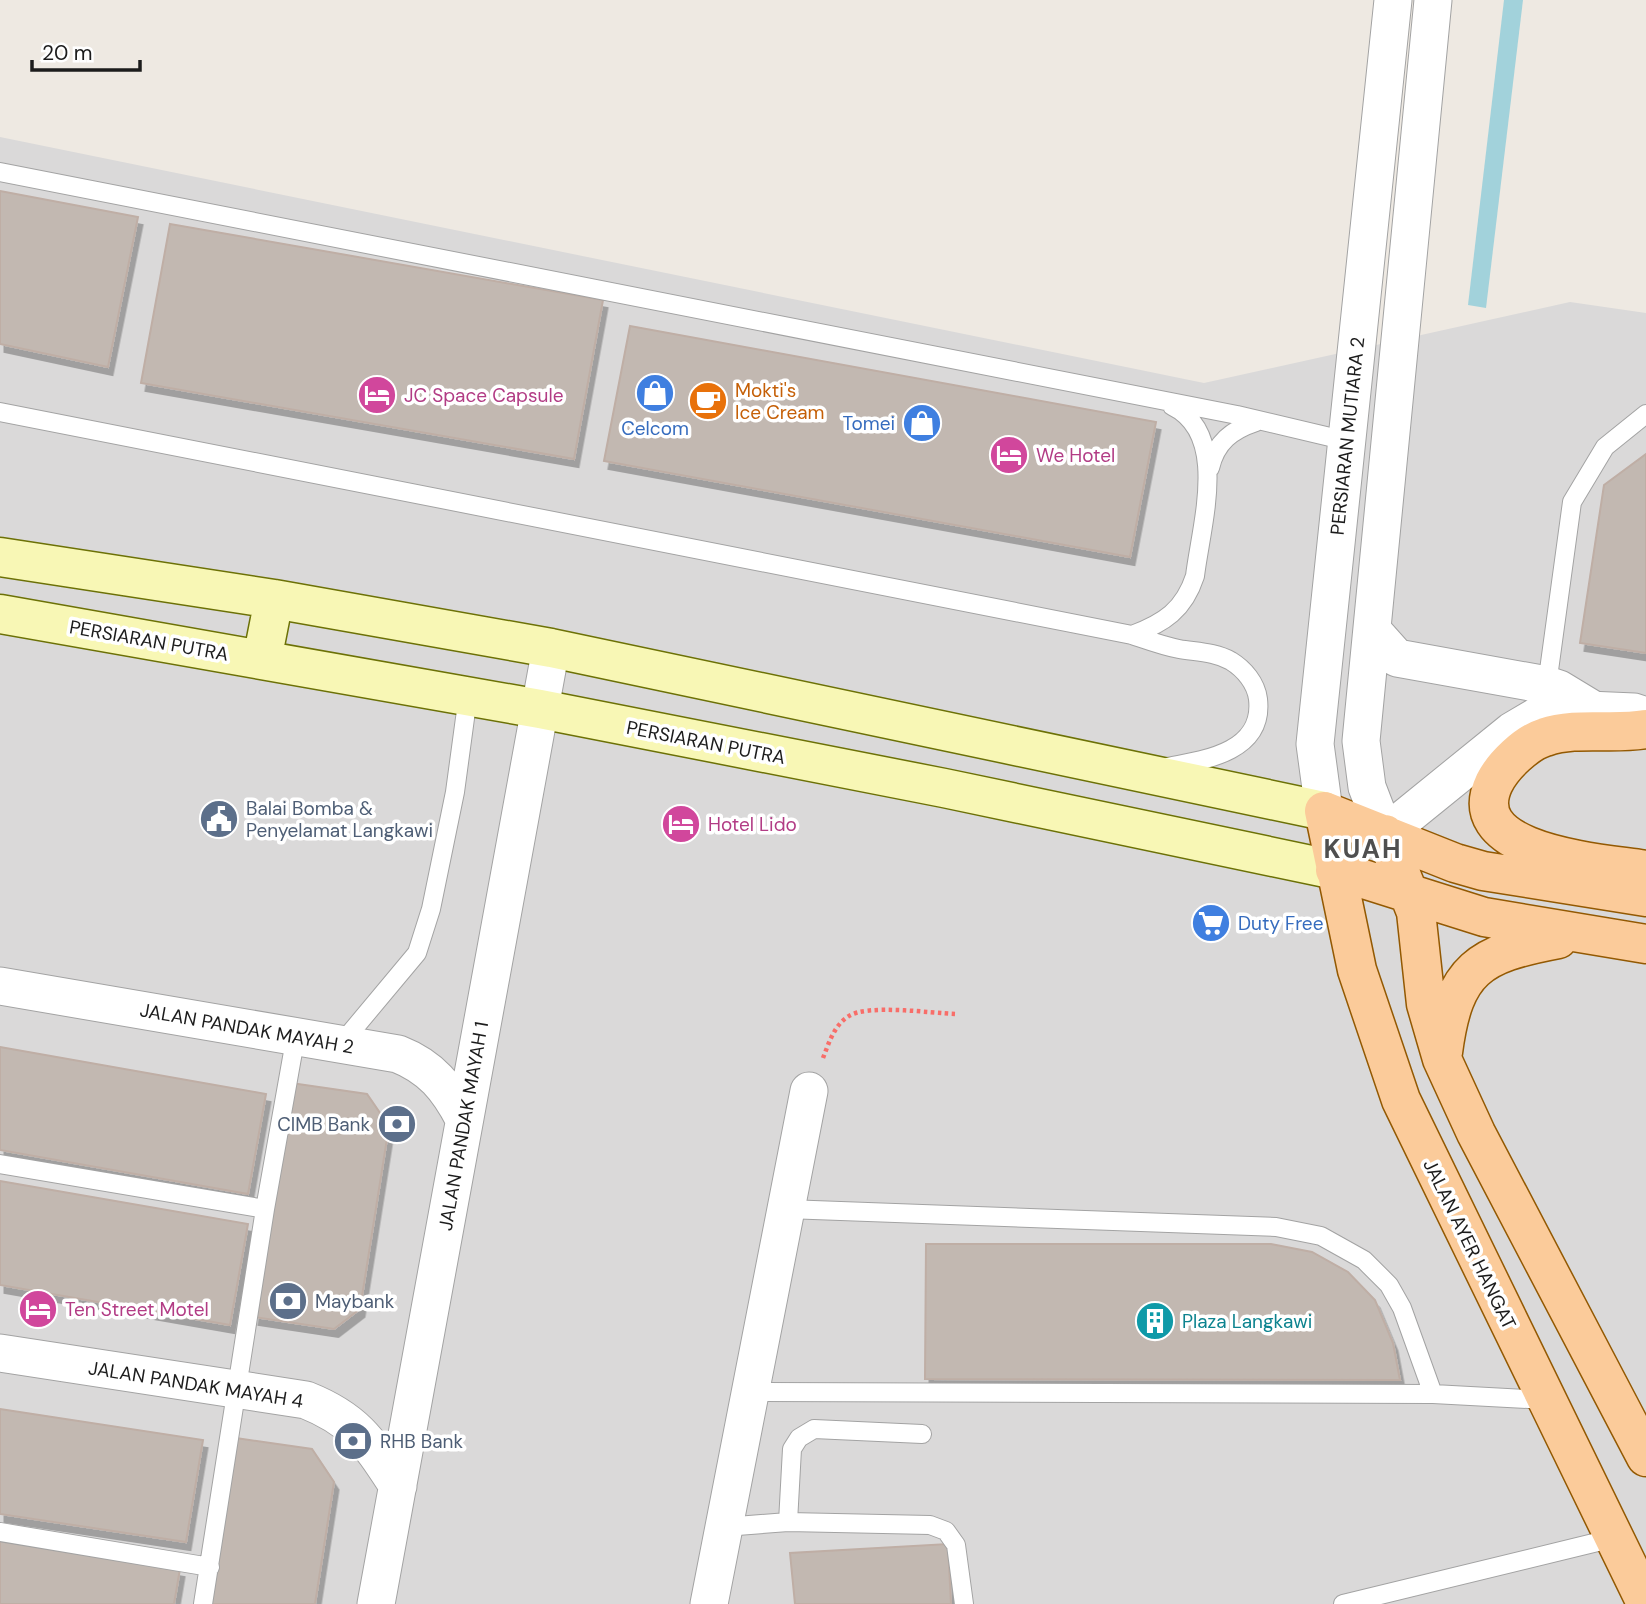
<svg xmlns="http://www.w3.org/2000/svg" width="1646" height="1604" viewBox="0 0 1646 1604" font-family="'DM Sans',sans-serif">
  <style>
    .residential { fill: #dad9d9 }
    .water { fill: #a2d2db }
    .building { fill: #c2b8b1; stroke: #bfaea5; stroke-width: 2; filter: url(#shadow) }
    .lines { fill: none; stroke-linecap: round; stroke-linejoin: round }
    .lane-casing { stroke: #a3a3a3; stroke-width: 20 }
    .street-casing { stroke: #a3a3a3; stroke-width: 39 }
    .secondary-casing { stroke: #6c7106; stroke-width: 41 }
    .primary-casing { stroke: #935902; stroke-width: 41 }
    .path { stroke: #f86e69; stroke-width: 4.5; stroke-dasharray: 3.5 3.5; stroke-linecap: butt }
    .lane { stroke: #fff; stroke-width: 18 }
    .street { stroke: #fff; stroke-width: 37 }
    .secondary { stroke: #f8f7b5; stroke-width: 38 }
    .primary { stroke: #fbcb9a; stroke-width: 38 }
    .labels { text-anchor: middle; stroke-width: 7; stroke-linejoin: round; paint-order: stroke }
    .food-label { font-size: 19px; fill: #c56008; stroke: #fff; text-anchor: start }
    .hotel-label { font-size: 19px; fill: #b23c85; stroke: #fff; text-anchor: start }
    .shop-label { font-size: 19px; fill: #366cbe; stroke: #fff; text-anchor: end }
    .street-label { font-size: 19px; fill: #1c1c1c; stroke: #fff }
    .service-label { font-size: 19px; fill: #4e5e75; stroke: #fff; text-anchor: start }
    .culture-label { font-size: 19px; fill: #0d838f; stroke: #fff; text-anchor: start }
    .district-label { font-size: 26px; font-weight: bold; letter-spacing: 2px; fill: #4f4f4f; stroke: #fff }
  </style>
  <defs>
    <filter id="shadow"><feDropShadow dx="4.5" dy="8" stdDeviation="0" flood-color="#0004"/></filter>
  </defs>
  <rect width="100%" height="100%" fill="#eee9e2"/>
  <path class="residential" d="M0 137 1204 383 1570 302 1646 313V1604H0Z"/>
  <path class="water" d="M1504 0H1523L1486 308 1468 305Z"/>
  <path class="building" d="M0 191 138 217 108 367 0 344Z
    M170 224 603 300 574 459 141 383Z
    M630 326 1156 422 1130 557 604 461Z
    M1646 454V653L1580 643 1604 485Z
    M0 1047 266 1094 248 1194 0 1150Z
    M291 1083 367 1094 389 1126 360 1309 334 1329 254 1317Z
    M0 1181 248 1224 230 1325 0 1285Z
    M926 1244H1271L1312 1252 1348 1272 1375 1300 1393 1343 1400 1380 925 1379Z
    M0 1409 203 1440 186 1542 0 1514Z
    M236 1438 312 1449 334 1482 315 1604H210Z
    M0 1539 180 1569 174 1604H0Z
    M948 1544 951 1604H795L790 1553Z"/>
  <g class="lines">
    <g class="lane-casing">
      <path id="lane" d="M0 172 1237 415 1347 441
        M0 412 1132 635C1147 640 1163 646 1179 649 1196 652 1215 652 1231 661 1244 669 1256 683 1258 699 1264 751 1207 760 1167 767
        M1210 468C1216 442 1232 430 1256 422
        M1132 635C1164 623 1184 610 1195 576 1201 525 1230 434 1172 406
        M1547 685 1572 502 1605 447 1646 414
        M341 1044 417 953 431 909 455 792 468 696
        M0 1164 265 1209
        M786 1209 1276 1227 1321 1236 1364 1260 1389 1285 1402 1308 1433 1394
        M750 1392 1433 1394 1546 1400
        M788 1522 792 1449 799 1438 814 1429 922 1434
        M724 1527 788 1522 930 1525 946 1531 956 1545 964 1604
        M0 1532 210 1567
        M203 1604 265 1209 296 1035
        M1343 1604 1614 1538"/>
    </g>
    <g class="street-casing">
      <path id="street" d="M1433 0 1361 741 1367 787 1385 834 1512 731 1539 715 1565 709 1634 712 1646 716
        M1372 630 1397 658 1547 685 1559 689 1592 709
        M1324 811 1315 744 1393 0
        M0 986 398 1054C431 1067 448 1088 464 1119
        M0 1353 306 1400C356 1420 369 1442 398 1486
        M376 1604 551 648
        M709 1604 809 1091"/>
    </g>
    <g class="secondary-casing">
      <path id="secondary" d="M0 557 274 599 551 648 1324 811
        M0 614 540 709 944 788 1335 870
        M262 660 274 599"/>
    </g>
    <g class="primary-casing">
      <path id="primary" d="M1646 729C1613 735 1577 726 1545 737 1526 743 1503 765 1494 783 1460 855 1605 863 1646 870
        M1324 811 1357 970 1401 1100 1646 1603
        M1324 811 1455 863 1483 871 1646 897
        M1385 834 1416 912 1426 1004 1442 1059 1476 1133 1646 1457
        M1335 870 1484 917 1646 944
        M1443 1052C1454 968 1479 954 1558 939"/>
    </g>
    <path class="path" d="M823 1058C829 1043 834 1025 849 1016 867 1004 931 1013 955 1014"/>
    <use href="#lane" class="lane"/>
    <use href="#street" class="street"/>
    <use href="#secondary" class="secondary"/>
    <use href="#primary" class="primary"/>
  </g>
  <defs>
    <g id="shop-disc" transform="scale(2.0125)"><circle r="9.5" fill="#3f7fe0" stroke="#fff"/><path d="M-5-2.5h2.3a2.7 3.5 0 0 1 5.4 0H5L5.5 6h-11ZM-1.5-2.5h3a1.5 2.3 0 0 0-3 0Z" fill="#fff"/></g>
    <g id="hotel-disc" transform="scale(2.0125)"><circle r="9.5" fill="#d1479c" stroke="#fff"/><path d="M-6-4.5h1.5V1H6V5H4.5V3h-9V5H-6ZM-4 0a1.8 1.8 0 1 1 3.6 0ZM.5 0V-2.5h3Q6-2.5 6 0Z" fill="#fff"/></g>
    <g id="cafe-disc" transform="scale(2.0125)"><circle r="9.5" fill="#e8710a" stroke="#fff"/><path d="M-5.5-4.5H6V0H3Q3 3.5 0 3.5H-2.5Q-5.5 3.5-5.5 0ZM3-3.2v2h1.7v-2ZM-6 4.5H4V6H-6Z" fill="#fff"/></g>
    <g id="civic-disc" transform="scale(2.0125)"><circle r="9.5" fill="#5c6f8a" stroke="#fff"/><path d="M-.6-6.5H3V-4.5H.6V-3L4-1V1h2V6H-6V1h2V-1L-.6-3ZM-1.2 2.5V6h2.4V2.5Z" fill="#fff"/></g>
    <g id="supermarket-disc" transform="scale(2.0125)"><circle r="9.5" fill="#3f7fe0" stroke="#fff"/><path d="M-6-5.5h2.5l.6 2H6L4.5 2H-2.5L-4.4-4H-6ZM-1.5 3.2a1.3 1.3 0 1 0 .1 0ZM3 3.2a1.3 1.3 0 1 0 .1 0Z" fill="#fff"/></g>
    <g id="bank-disc" transform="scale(2.0125)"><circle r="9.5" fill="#5c6f8a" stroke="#fff"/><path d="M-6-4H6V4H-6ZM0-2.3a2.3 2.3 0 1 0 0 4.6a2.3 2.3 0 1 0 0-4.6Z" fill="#fff"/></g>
    <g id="building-disc" transform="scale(2.0125)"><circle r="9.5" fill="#0f9aa8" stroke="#fff"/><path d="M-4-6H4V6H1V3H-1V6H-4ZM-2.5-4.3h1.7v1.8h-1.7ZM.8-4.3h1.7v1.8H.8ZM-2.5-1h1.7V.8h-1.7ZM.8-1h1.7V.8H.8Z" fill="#fff"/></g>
  </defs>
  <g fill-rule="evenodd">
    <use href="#shop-disc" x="655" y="393"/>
    <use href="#hotel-disc" x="377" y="395"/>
    <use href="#cafe-disc" x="708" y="401"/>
    <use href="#shop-disc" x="922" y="423"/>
    <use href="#hotel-disc" x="1009" y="455"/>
    <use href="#civic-disc" x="219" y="819"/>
    <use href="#hotel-disc" x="681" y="824"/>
    <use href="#supermarket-disc" x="1211" y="923"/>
    <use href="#bank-disc" x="397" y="1124"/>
    <use href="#bank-disc" x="288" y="1301"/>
    <use href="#hotel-disc" x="38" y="1309"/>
    <use href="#building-disc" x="1155" y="1321"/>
    <use href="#bank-disc" x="353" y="1441"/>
  </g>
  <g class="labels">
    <g class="food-label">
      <text x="735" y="397">Mokti's<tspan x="735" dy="22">Ice Cream</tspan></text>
    </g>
    <g class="hotel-label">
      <text x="404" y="402">JC Space Capsule</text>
      <text x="1036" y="462">We Hotel</text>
      <text x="708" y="831">Hotel Lido</text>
      <text x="65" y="1316">Ten Street Motel</text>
    </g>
    <g class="shop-label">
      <text x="895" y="430">Tomei</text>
      <text x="655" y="435" text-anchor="middle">Celcom</text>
      <text x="1238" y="930" text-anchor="start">Duty Free</text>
    </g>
    <g class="street-label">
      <text transform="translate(1347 436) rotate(-84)" y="7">PERSIARAN MUTIARA 2</text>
      <text transform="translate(149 640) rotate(10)" y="7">PERSIARAN PUTRA</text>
      <text transform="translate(706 742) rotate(11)" y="7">PERSIARAN PUTRA</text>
      <text transform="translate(247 1028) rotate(10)" y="7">JALAN PANDAK MAYAH 2</text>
      <text transform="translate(463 1126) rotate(-80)" y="7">JALAN PANDAK MAYAH 1</text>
      <text transform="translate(1470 1244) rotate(64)" y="7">JALAN AYER HANGAT</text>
      <text transform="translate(196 1384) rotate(9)" y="7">JALAN PANDAK MAYAH 4</text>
    </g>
    <g class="service-label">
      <text x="246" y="815">Balai Bomba &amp;<tspan x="246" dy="22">Penyelamat Langkawi</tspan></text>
      <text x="370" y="1131" text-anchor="end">CIMB Bank</text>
      <text x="315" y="1308">Maybank</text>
      <text x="380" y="1448">RHB Bank</text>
    </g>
    <g class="culture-label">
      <text x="1182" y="1328">Plaza Langkawi</text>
    </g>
    <g class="district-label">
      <text x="1363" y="858">KUAH</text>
    </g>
  </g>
  <path d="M32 60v10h108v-10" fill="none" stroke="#1c1c1c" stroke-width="3.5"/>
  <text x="42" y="60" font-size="21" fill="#1c1c1c" stroke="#ffffff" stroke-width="5" paint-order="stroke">20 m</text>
</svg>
